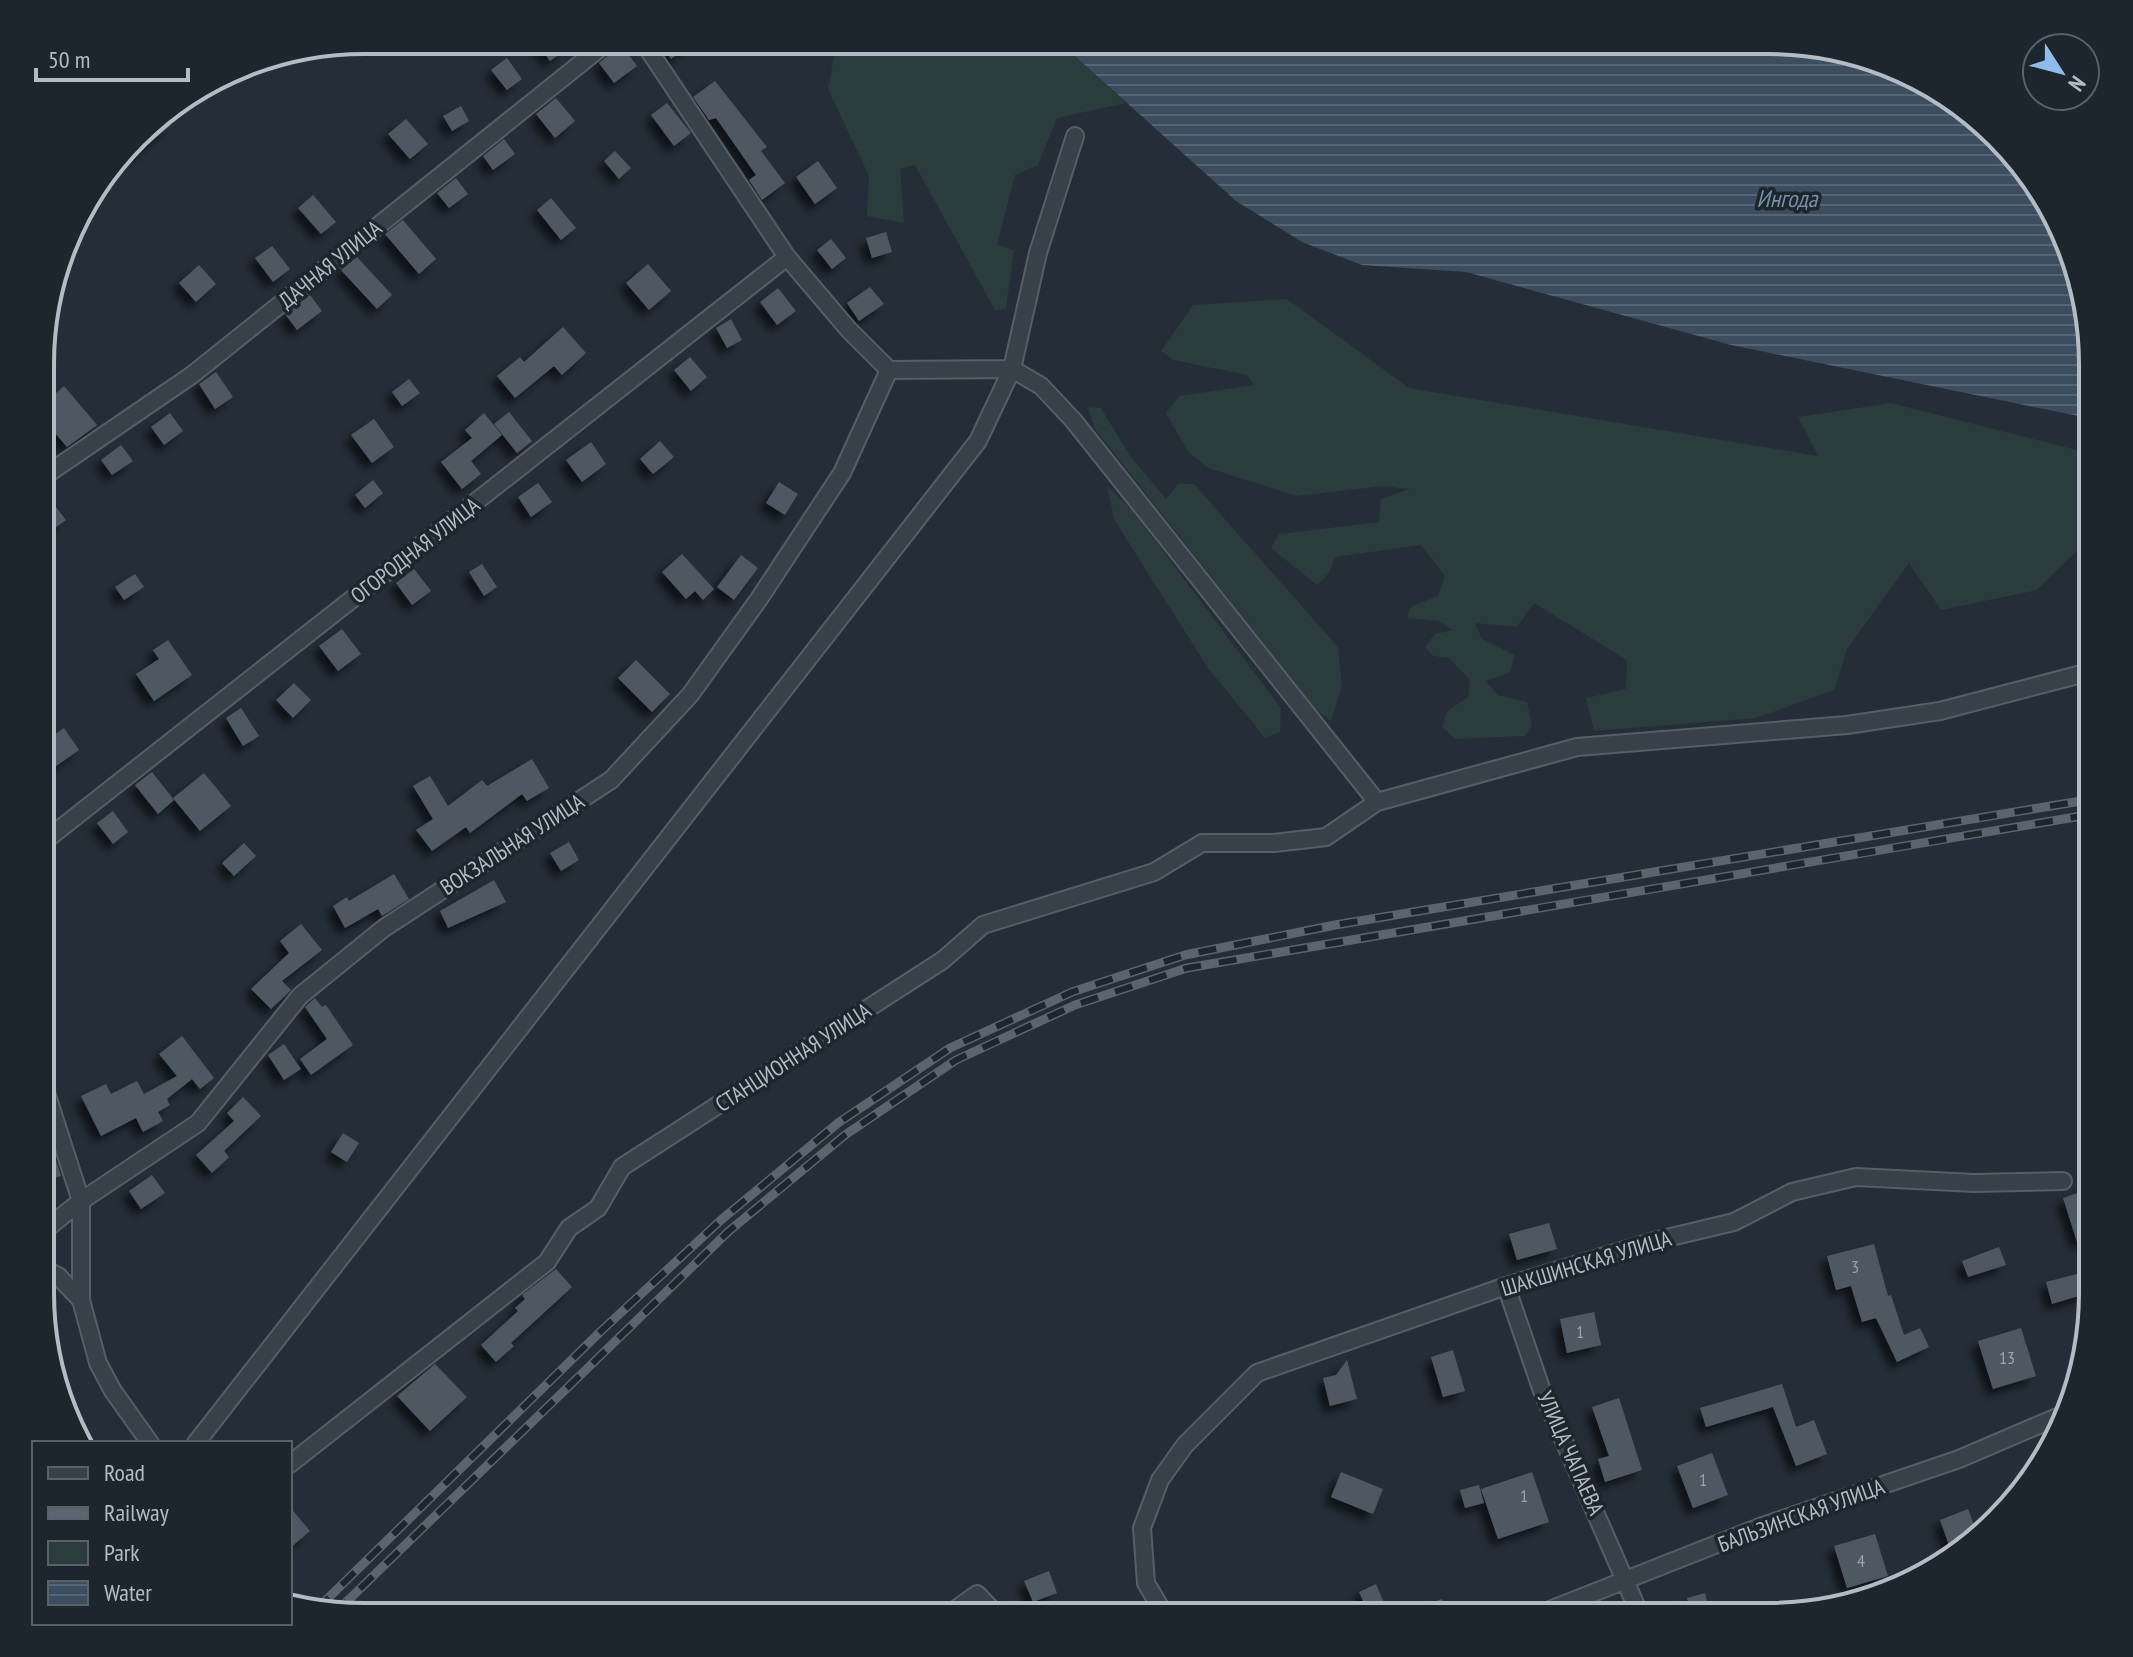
<svg xmlns="http://www.w3.org/2000/svg" width="2133" height="1657" viewBox="0 0 2133 1657" font-family="'PT Sans Narrow',sans-serif">
  <style>
    .green { fill: #2a3c3b }
    .water { fill: url(#water-rules) }
    .building { fill: #4d5963; filter: url(#shadow) }
    .lines { fill: none; stroke-linecap: round; stroke-linejoin: round }
    .minor-casing { stroke: #565e66; stroke-width: 20 }
    .minor { stroke: #384049; stroke-width: 16 }
    .rail-casing { stroke: #5b656f; stroke-width: 9 }
    .rail { stroke: #1d252d; stroke-width: 6; stroke-dasharray: 18; stroke-linecap: butt }
    .labels { text-anchor: middle; stroke-width: 7; stroke-linejoin: round; paint-order: stroke }
    .number-label { font-size: 18px; fill: #9aa2ac }
    .street-label { font-size: 22px; fill: #b3bbc4; stroke: #1d252d }
    .water-label { font-size: 24px; font-style: italic; fill: #778ea5; stroke: #1d252d }
    .rim { fill: none; stroke: #b3bbc4; stroke-width: 4 }
  </style>
  <defs>
    <pattern id="water-rules" width="6" height="5" patternUnits="userSpaceOnUse" patternTransform="scale(2)"><rect width="6" height="5" fill="#3c4d5f"/><path d="M0 2.5h6" fill="none" stroke="#566574"/></pattern>
    <filter id="shadow"><feDropShadow dx="-7" dy="7" stdDeviation="4" flood-color="#0009"/></filter>
  </defs>
  <rect width="100%" height="100%" fill="#252e38"/>
  <path class="green" d="M828 40H1057L1126 103 1057 118 1038 165 1015 175 997 245 1014 250 1006 309 995 310 915 165 900 169 904 223 867 216 869 176 828 89 835 51Z
    M1287 299 1409 388 1818 456 1798 417 1891 403 2077 450 2093 464V535L2037 590 1941 610 1909 563 1847 649 1834 690 1756 718 1594 731 1586 698 1626 689 1627 660 1534 603 1517 627 1475 623 1482 639 1515 655 1510 672 1486 681 1498 695 1527 702 1532 725 1525 736 1455 739 1442 727 1447 711 1468 697 1470 680 1449 658 1433 656 1425 647 1435 634 1453 630 1438 621 1407 618 1410 607 1438 596 1445 576 1421 545 1335 557 1329 573 1317 585 1271 548 1279 534 1379 522 1381 499 1409 489 1383 486 1297 496 1208 468 1188 452 1166 413 1179 396 1254 385 1247 375 1173 360 1161 351 1193 305Z
    M1088 407 1101 408 1130 456 1166 499 1178 484H1194L1338 647 1342 686 1331 721 1316 710 1095 429Z
    M1107 486 1133 511 1281 708 1280 732 1265 738 1208 668 1146 570 1114 519Z"/>
  <path class="water" d="M1057 40 1790 41 1893 64 1983 121 2068 239 2093 363V419L1731 345 1466 272 1362 265 1302 242 1236 201Z"/>
  <path class="building" d="M535 40H558L565 50 550 61Z
    M658 40H698L671 59Z
    M621 45 637 66 614 83 599 63Z
    M507 58 522 79 507 90 491 70Z
    M715 81 767 147 761 151 785 183 762 200 749 180 756 175 716 118 709 120 693 97Z
    M556 98 575 121 555 138 536 114Z
    M667 103 691 133 674 146 651 115Z
    M461 106 469 121 452 131 443 116Z
    M162 114 171 125 128 161 122 155 151 120Z
    M406 119 428 144 410 159 388 134Z
    M504 139 515 154 493 170 483 156Z
    M615 151 631 168 619 179 604 161Z
    M818 161 837 188 815 204 796 177Z
    M456 178 468 194 449 208 437 193Z
    M313 195 336 222 321 234 298 208Z
    M551 198 576 228 561 240 537 210Z
    M403 220 436 259 419 274 385 234Z
    M886 232 892 252 872 258 866 238Z
    M831 239 846 258 832 269 817 250Z
    M272 246 290 269 273 282 255 258Z
    M357 257 392 295 377 309 341 270Z
    M648 264 671 291 649 310 626 283Z
    M199 265 216 284 196 302 179 283Z
    M870 287 884 304 859 321 847 303Z
    M778 288 796 311 777 325 760 302Z
    M310 295 322 311 297 330 285 314Z
    M731 319 742 340 727 348 716 328Z
    M563 327 586 353 562 375 554 366 515 398 497 376 520 357 524 362Z
    M690 357 707 377 691 391 674 370Z
    M216 372 233 397 215 409 199 384Z
    M409 379 420 393 402 406 392 392Z
    M64 386 97 425 67 447 43 419V405Z
    M509 412 532 441 517 453 494 424Z
    M170 413 183 431 164 445 151 427Z
    M484 413 502 435 471 461 481 474 462 489 441 462 472 438 465 430Z
    M374 419 394 447 372 463 351 435Z
    M660 441 674 457 653 474 640 459Z
    M591 442 606 464 582 482 566 460Z
    M121 445 133 461 112 475 101 460Z
    M373 480 383 493 365 508 355 495Z
    M779 482 798 494 785 515 766 503Z
    M538 483 552 502 531 517 518 497Z
    M42 489 66 520 42 537Z
    M682 554 714 589 703 600 695 591 686 599 662 572Z
    M741 555 758 568 734 600 717 587Z
    M482 564 497 587 484 596 469 572Z
    M414 569 431 591 412 605 396 583Z
    M135 574 144 587 124 600 115 587Z
    M342 629 361 654 338 671 319 646Z
    M168 640 192 675 154 701 136 674 159 659 153 650Z
    M636 660 670 694 652 712 618 678Z
    M294 683 311 700 293 718 276 700Z
    M241 708 259 736 243 746 226 718Z
    M64 728 79 750 42 776V743Z
    M532 759 549 788 527 801 522 794 470 833 466 827 432 851 416 830 433 819 413 786 430 776 448 806 482 780 487 786Z
    M152 772 174 800 158 814 135 785Z
    M204 773 231 806 200 831 173 798Z
    M113 811 128 832 113 844 97 823Z
    M569 842 579 860 561 871 550 853Z
    M244 843 256 856 234 876 222 863Z
    M394 874 409 899 382 916 378 909 345 928 333 906 347 897 349 901Z
    M494 880 506 902 448 928 440 911Z
    M301 924 322 950 282 981 291 990 271 1009 251 989 289 953 280 941Z
    M315 998 322 1007 326 1005 353 1045 311 1075 300 1059 327 1039 305 1007Z
    M182 1036 214 1078 200 1089 192 1079 167 1099 170 1105 158 1112 163 1121 143 1132 136 1118 101 1136 81 1096 106 1084 111 1094 137 1081 144 1094 177 1076 159 1054Z
    M284 1044 301 1069 284 1080 268 1055Z
    M243 1097 261 1116 224 1151 229 1157 212 1173 196 1155 234 1121 227 1113Z
    M41 1123H44L61 1176 41 1182Z
    M343 1133 359 1143 347 1162 331 1152Z
    M152 1175 165 1193 141 1209 129 1191Z
    M2092 1188V1238L2077 1242 2063 1198Z
    M1549 1223 1557 1249 1517 1260 1509 1234Z
    M1874 1244 1888 1296 1891 1295 1904 1335 1920 1328 1929 1347 1897 1362 1876 1318 1862 1322 1851 1286 1836 1290 1827 1256Z
    M1999 1247 2006 1265 1968 1277 1962 1261Z
    M556 1269 572 1287 511 1343 514 1346 496 1362 481 1345 518 1311 515 1308 525 1299 522 1295Z
    M2088 1271 2092 1292 2052 1304 2046 1282Z
    M1594 1312 1601 1345 1567 1353 1560 1319Z
    M2021 1328 2036 1376 1993 1389 1978 1341Z
    M1453 1350 1465 1391 1443 1397 1431 1357Z
    M1347 1360 1357 1399 1330 1406 1323 1378 1336 1375Z
    M435 1364 467 1397 430 1431 397 1396Z
    M1782 1384 1796 1427 1814 1420 1827 1454 1796 1466 1773 1407 1706 1427 1700 1408Z
    M1619 1398 1642 1470 1605 1482 1598 1459 1609 1456 1592 1407Z
    M1712 1453 1728 1495 1693 1508 1677 1466Z
    M1341 1472 1383 1489 1373 1514 1331 1497Z
    M1532 1472 1549 1522 1498 1539 1481 1489Z
    M1479 1485 1484 1503 1465 1508 1460 1490Z
    M290 1507 310 1531 290 1548Z
    M1968 1509 1977 1533 1951 1551 1940 1520Z
    M1875 1534 1888 1576 1847 1588 1834 1546Z
    M1049 1571 1057 1593 1033 1602 1024 1581Z
    M1376 1584 1385 1605 1368 1612 1359 1592Z
    M1705 1593 1711 1617H1692L1687 1598Z
    M1442 1599 1448 1617H1398L1397 1614Z"/>
  <g class="lines">
    <g class="minor-casing">
      <path id="minor" d="M642 40 787 257 849 330 889 370 1012 369 1041 386 1073 420 1377 802 1577 747 1847 725 1940 711 2093 671
        M43 477 192 375 610 40
        M42 843 787 257
        M41 1077 81 1201V1300L98 1363 113 1391 150 1443
        M41 1233 81 1201 198 1123 300 996 384 928 611 780 690 695 759 599 842 473 889 370
        M41 1267 58 1276 81 1300
        M1506 1286 1542 1391 1641 1617
        M196 1443 978 441 1012 369 1038 253 1075 136
        M290 1464 547 1262 569 1228 598 1208 622 1167 943 960 983 925 1154 872 1202 843H1274L1326 837 1377 802
        M945 1617 977 1594 999 1617
        M1166 1617 1146 1583 1142 1528 1160 1480 1185 1445 1257 1373 1506 1286 1654 1241 1734 1222 1792 1192 1856 1177 1974 1183 2063 1181
        M1532 1617 1760 1527 1959 1459 2069 1412"/>
    </g>
    <use href="#minor" class="minor"/>
    <g class="rail-casing">
      <path id="rail" d="M316 1610 600 1332 721 1220 838 1123 950 1048 1072 992 1185 955 1335 925 2093 799
        M334 1614 729 1231 845 1135 956 1060 1075 1005 1187 968 2093 814"/>
    </g>
    <use href="#rail" class="rail"/>
  </g>
  <g class="labels">
    <g class="number-label">
      <text x="1855" y="1273">3</text>
      <text x="1580" y="1338">1</text>
      <text x="2007" y="1364">13</text>
      <text x="1703" y="1486">1</text>
      <text x="1524" y="1502">1</text>
      <text x="1861" y="1567">4</text>
    </g>
    <g class="street-label">
      <text transform="translate(330 264) rotate(-39)" y="8">ДАЧНАЯ УЛИЦА</text>
      <text transform="translate(415 550) rotate(-38)" y="8">ОГОРОДНАЯ УЛИЦА</text>
      <text transform="translate(512 844) rotate(-33)" y="8">ВОКЗАЛЬНАЯ УЛИЦА</text>
      <text transform="translate(793 1057) rotate(-33)" y="8">СТАНЦИОННАЯ УЛИЦА</text>
      <text transform="translate(1586 1263) rotate(-17)" y="8">ШАКШИНСКАЯ УЛИЦА</text>
      <text transform="translate(1571 1453) rotate(66)" y="8">УЛИЦА ЧАПАЕВА</text>
      <text transform="translate(1801 1515) rotate(-20)" y="8">БАЛЬЗИНСКАЯ УЛИЦА</text>
    </g>
    <g class="water-label">
      <text x="1787" y="207">Ингода</text>
    </g>
  </g>
  <path d="M0 0H2133V1657H0ZM364 54H1769A310 310 0 0 1 2079 364V1293A310 310 0 0 1 1769 1603H364A310 310 0 0 1 54 1293V364A310 310 0 0 1 364 54Z" fill="#1d252d" fill-rule="evenodd"/>
  <path class="rim" d="M364 54H1769A310 310 0 0 1 2079 364V1293A310 310 0 0 1 1769 1603H364A310 310 0 0 1 54 1293V364A310 310 0 0 1 364 54Z"/>
  <rect x="32" y="1441" width="260" height="184" fill="#1d252d" stroke="#596169" stroke-width="2"/>
  <rect x="48" y="1467" width="40" height="12" fill="#384049" stroke="#596169" stroke-width="2"/>
  <text x="104" y="1481" font-size="24" fill="#b3bbc4">Road</text>
  <rect x="48" y="1507" width="40" height="12" fill="#5b656f" stroke="#596169" stroke-width="2"/>
  <text x="104" y="1521" font-size="24" fill="#b3bbc4">Railway</text>
  <rect x="48" y="1541" width="40" height="24" fill="#2a3c3b" stroke="#596169" stroke-width="2"/>
  <text x="104" y="1561" font-size="24" fill="#b3bbc4">Park</text>
  <rect x="48" y="1581" width="40" height="24" fill="url(#water-rules)" stroke="#596169" stroke-width="2"/>
  <text x="104" y="1601" font-size="24" fill="#b3bbc4">Water</text>
  <g transform="translate(2061 72) rotate(126)"><circle r="38" fill="#1d252d" stroke="#596169" stroke-width="2"/>
  <path d="M0-6L14 30L0 20L-14 30Z" fill="#91bbeb"/>
  <text y="-12" font-size="22" font-weight="bold" text-anchor="middle" fill="#b3bbc4">N</text>
  </g>
  <path d="M36 68v12h152v-12" fill="none" stroke="#b3bbc4" stroke-width="4"/>
  <text x="48" y="68" font-size="24" fill="#b3bbc4" stroke="#1d252d" stroke-width="6" paint-order="stroke">50 m</text>
</svg>
